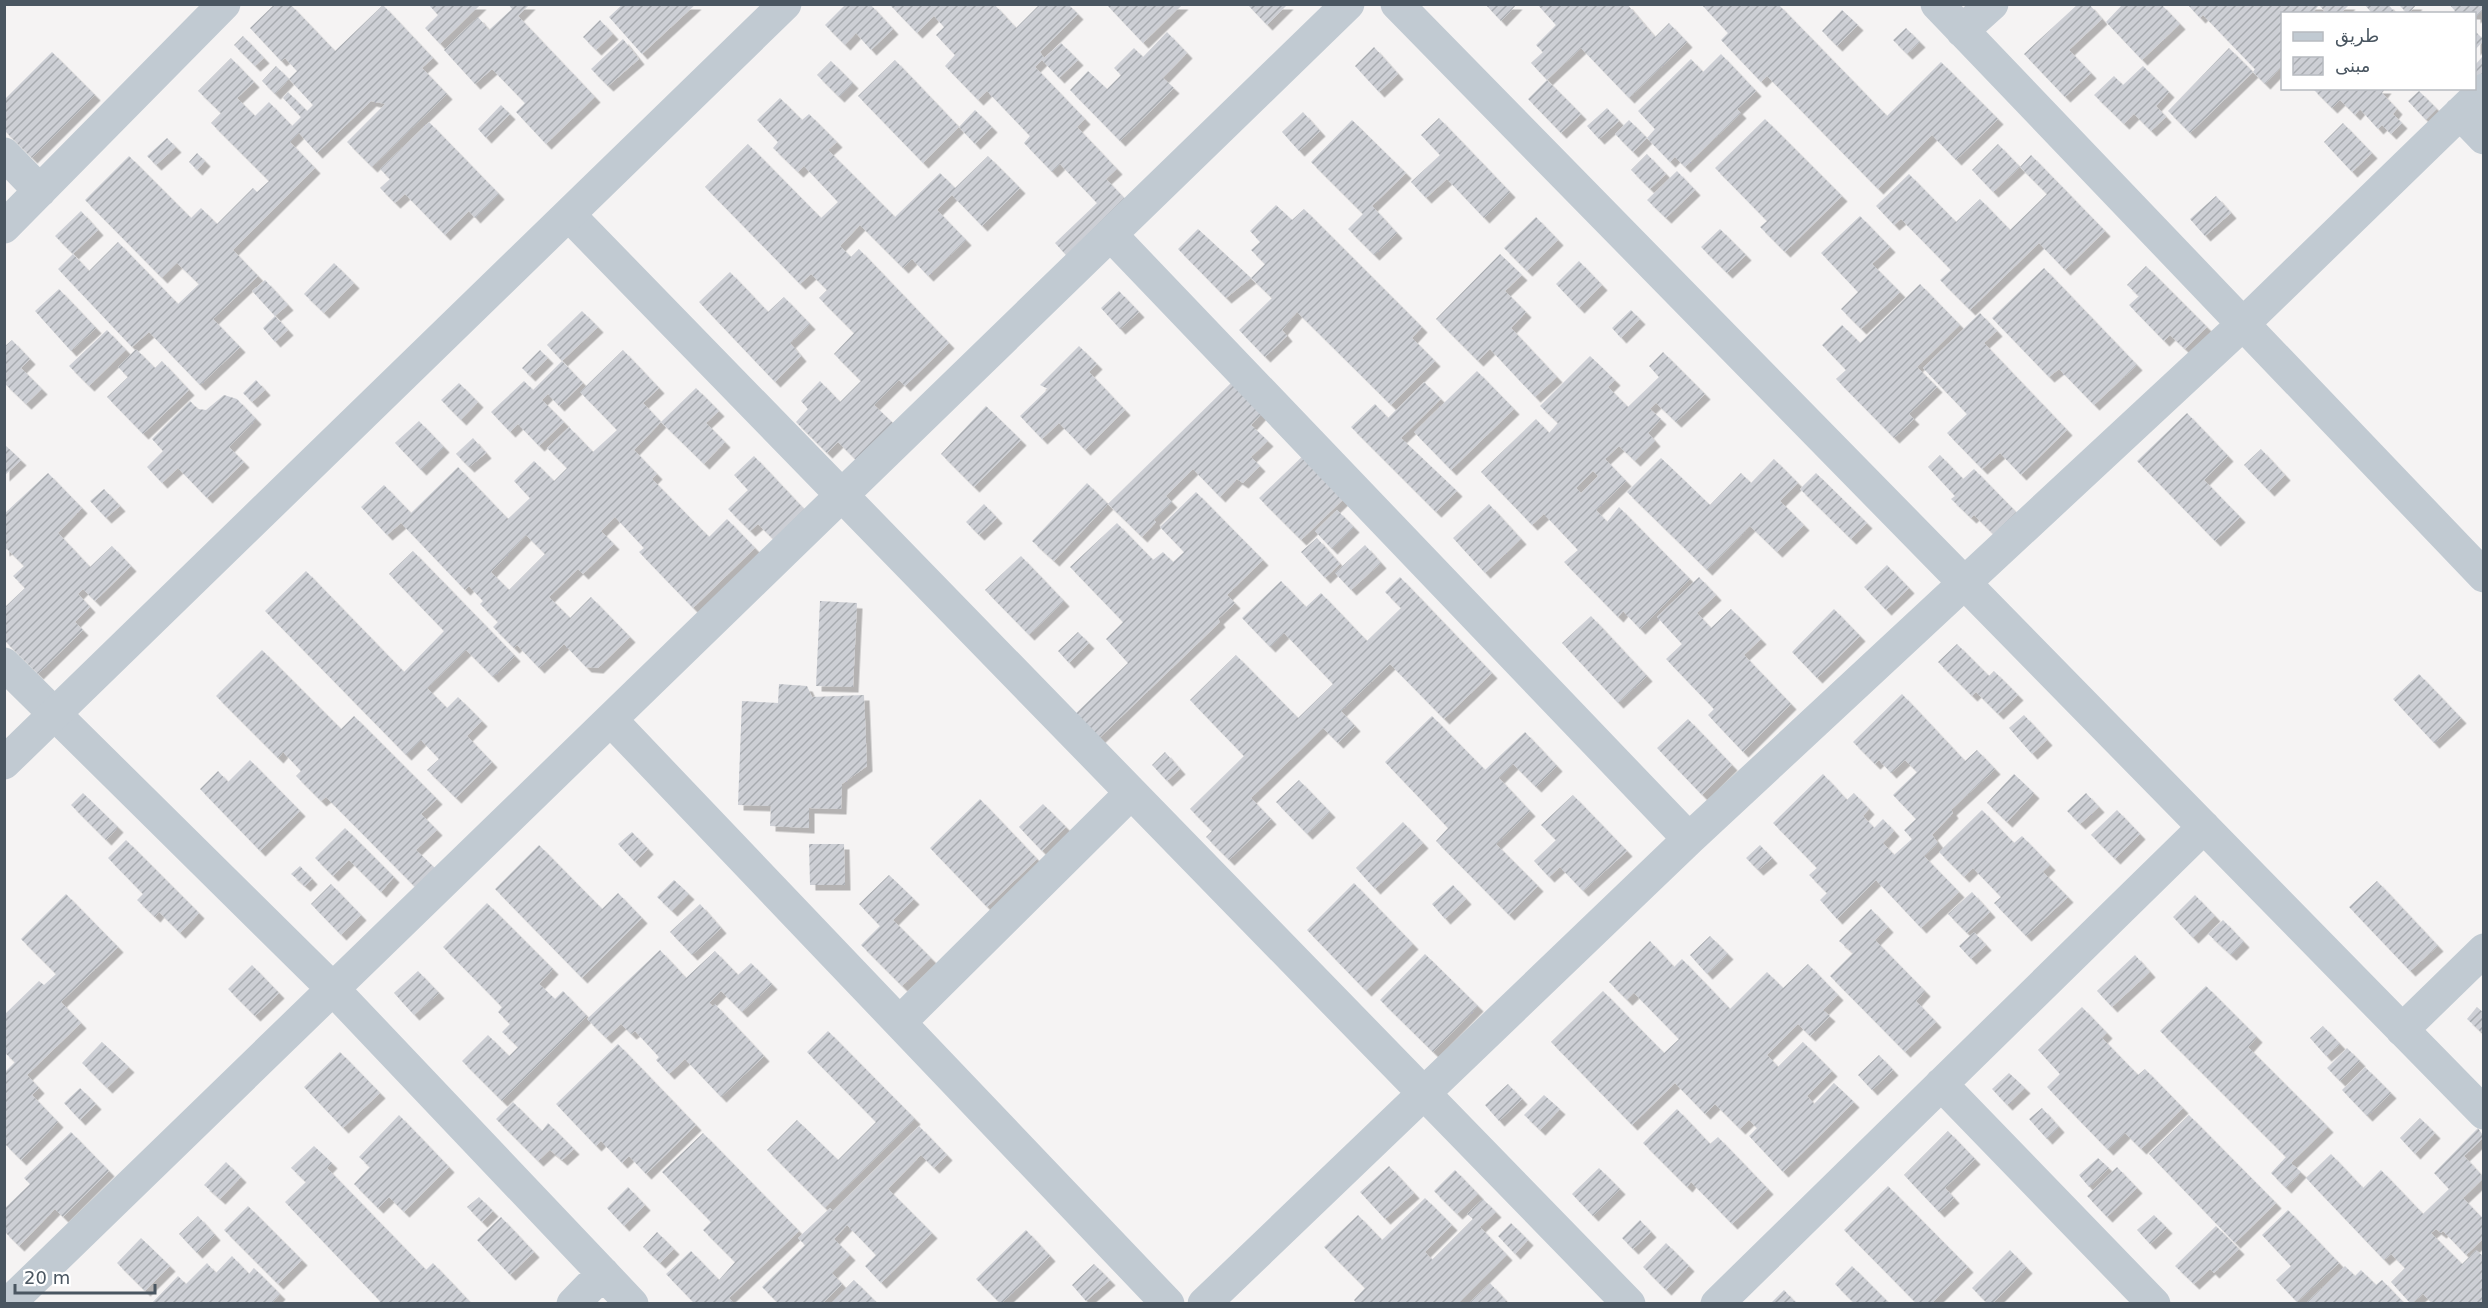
<svg xmlns="http://www.w3.org/2000/svg" width="2488" height="1308" viewBox="0 0 2488 1308" font-family="'DejaVu Sans',Cairo,sans-serif">
  <style>
    .building { fill: url(#building-hatch); fill-rule: evenodd; filter: url(#shadow) }
    .lines { fill: none; stroke-linecap: round; stroke-linejoin: round }
    .minor { stroke: #c1cad2; stroke-width: 33 }
    .tertiary { stroke: #c1cad2; stroke-width: 33 }
  </style>
  <defs>
    <pattern id="building-hatch" width="6" height="6" patternUnits="userSpaceOnUse" patternTransform="scale(1.5)"><rect width="6" height="6" fill="#cdcfd5"/><path d="M-1 1l2-2M0 6l6-6M5 7l2-2" fill="none" stroke="#a8abb0"/></pattern>
    <filter id="shadow"><feDropShadow dx="5.5" dy="5.5" stdDeviation="0" flood-color="#0004"/></filter>
  </defs>
  <rect width="100%" height="100%" fill="#f5f3f3"/>
  <path class="building" d="M275 4H290L335 51 383 5 433 58 422 68 447 94 372 167 347 142 385 104 371 101 317 153 299 133 290 142 315 168 233 250 258 276 213 319 240 347 200 385 149 332 132 347 58 269 73 254 89 271 118 242 178 304 199 284 177 263 162 278 85 200 129 156 191 218 201 208 217 224 253 188 257 192 269 181 211 123 221 113 198 91 231 58 254 82 237 98 255 116 269 102 292 126 301 117 283 98 288 92 307 111 313 105 289 79 297 71 285 58 281 61 250 28Z
    M428 4H481L440 44 425 28 438 15Z
    M508 4H530L518 16 595 97 546 144 516 112 525 103 492 69 475 84 444 50 478 17 489 30 512 9Z
    M623 4H696L642 54 609 17Z
    M846 4H870L893 29 871 50 856 33 845 45 825 25Z
    M893 4H994L1016 28 1040 4H1068L1078 14 1040 52 1044 58 1061 43 1078 60 1059 78 1042 60 1035 67 1085 119 1077 127 1117 169 1106 179 1126 200 1067 256 1055 243 1097 203 1060 164 1052 172 1024 143 1030 136 987 91 978 100 945 66 955 55 936 35 944 27 934 16 917 33 891 6Z
    M1106 4H1183L1143 43Z
    M1247 4H1288L1267 25Z
    M1485 4H1517L1501 21Z
    M1537 4H1627L1655 37 1669 23 1687 42 1629 98 1581 48 1547 80 1531 63 1543 52 1536 45 1556 25Z
    M1701 4H1778L1887 116 1941 62 1998 119 1956 160 1932 135 1878 189 1767 76 1761 82 1721 40 1728 33Z
    M2078 4H2089L2102 19 2069 50 2091 73 2065 97 2024 54Z
    M2123 4H2161L2180 24 2142 60 2106 22Z
    M2187 4H2350L2340 14H2327L2319 5 2312 14H2282V66L2265 84 2253 72 2255 69 2203 15 2200 18Z
    M2364 4H2388L2396 14H2370L2371 12Z
    M2398 4H2417L2408 14Z
    M2449 4H2484V9L2475 18V14H2453L2455 11Z
    M1842 10 1858 25 1837 46 1822 31Z
    M600 20 613 34 596 50 583 37Z
    M1906 28 1920 42 1907 54 1893 40Z
    M2475 31 2484 40 2475 50Z
    M1167 32 1187 53 1163 78 1174 88 1120 141 1070 90 1088 71 1107 89 1121 75 1114 68 1134 48 1143 57Z
    M243 36 264 58 255 66 234 45Z
    M623 39 639 59 608 86 591 69Z
    M1374 47 1398 74 1379 92 1355 66Z
    M2229 48 2253 72 2190 133 2168 111Z
    M52 52 95 95 32 158 4 130V100Z
    M1721 54 1756 91 1737 109 1741 113 1685 167 1675 157 1670 162 1647 138 1655 129 1638 111 1691 59 1703 72Z
    M2484 55V84L2482 85 2475 77V65Z
    M895 60 959 127 923 163 858 96Z
    M831 61 853 83 839 97 817 75Z
    M276 66 289 79 275 94 262 81Z
    M2143 66 2169 92 2156 106 2166 117 2151 131 2134 114 2124 124 2094 95 2114 76 2123 85Z
    M1547 80 1581 114 1561 133 1528 99Z
    M2312 88H2386L2382 93 2397 109 2393 114 2402 123 2391 134 2382 125 2378 129 2360 109 2355 115 2340 100 2332 108Z
    M2419 91 2437 109 2426 120 2408 101Z
    M780 98 802 120 809 114 837 142 828 150 895 217 940 173 955 188 988 156 1020 188 982 226 952 195 937 210 966 240 928 276 912 259 903 268 860 225 840 246 851 257 859 249 949 343 905 386 899 380 874 405 894 424 857 461 838 442 827 453 796 422 808 409 801 401 820 381 840 402 861 381 834 354 854 333 819 298 827 290 811 274 800 284 705 187 748 144 821 218 838 202 804 166 798 172 773 148 778 142 757 120Z
    M501 105 510 114 486 138 478 129Z
    M1607 108 1619 121 1599 139 1587 126Z
    M975 110 992 127 975 144 959 127Z
    M1303 112 1320 131 1299 151 1282 132Z
    M1439 118 1510 192 1484 218 1447 179 1426 198 1411 182 1440 155 1421 135Z
    M1765 119 1842 196 1785 252 1760 227 1767 221 1715 168Z
    M1352 120 1406 173 1372 206 1397 233 1374 255 1348 229 1363 214 1311 162Z
    M1629 120 1647 138 1633 152 1615 134Z
    M429 122 499 194 475 218 469 211 445 235 405 194 395 203 380 188 390 179 380 169Z
    M2343 123 2372 153 2352 172 2324 142Z
    M167 138 176 147 156 165 147 156Z
    M1998 144 2020 167 1993 192 1972 170Z
    M197 153 205 161 197 170 189 162Z
    M1647 154 1666 174 1650 189 1631 170Z
    M2031 155 2105 231 2065 270 2039 243 1970 310 1940 280 1951 270 1901 219 1894 225 1876 206 1909 174 1956 222 1980 199 2010 230 2047 194 2020 167Z
    M1677 171 1695 190 1666 218 1647 200Z
    M2216 196 2231 213 2205 236 2190 219Z
    M1276 205 1292 220 1304 209 1422 327 1412 338 1435 361 1391 405 1297 312 1282 330 1287 336 1265 357 1239 330 1272 298 1251 278 1265 264 1251 250 1260 242 1250 231Z
    M81 211 98 230 73 254 55 236Z
    M1860 216 1890 247 1872 264 1900 292 1861 329 1841 309 1858 292 1821 253Z
    M1536 217 1558 240 1527 271 1504 248Z
    M1198 229 1251 278 1226 298 1178 249Z
    M1720 229 1746 255 1727 273 1701 247Z
    M1500 254 1522 275 1505 291 1526 312 1511 328 1557 377 1535 397 1490 349 1478 361 1436 319Z
    M1579 261 1602 285 1579 308 1556 284Z
    M334 263 354 283 324 313 304 294Z
    M2146 266 2207 327 2185 349 2170 335 2164 341 2129 305 2139 296 2127 285Z
    M2044 268 2137 365 2094 405 2059 369 2049 377 1992 318Z
    M730 272 768 312 784 297 810 324 790 343 801 356 775 382 699 302Z
    M265 280 288 305 275 316 252 291Z
    M1920 284 1960 325 1917 367 1937 387 1909 414 1914 419 1894 438 1836 379 1846 370 1822 345 1842 325 1860 343Z
    M59 289 96 328 71 351 35 311Z
    M1119 291 1139 312 1120 329 1101 308Z
    M1631 310 1640 319 1621 338 1612 328Z
    M582 311 598 327 562 361 583 383 559 406 548 394 542 400 564 422 539 446 518 424 510 432 491 412 524 381 533 390 562 361 547 345Z
    M1980 313 1997 331 1984 343 2067 430 2021 475 2000 453 1982 469 1947 433 1967 414 1923 368Z
    M275 316 288 330 275 342 263 328Z
    M107 330 126 350 89 386 69 366Z
    M12 340 30 359 21 368 42 389 26 404 4 383V347Z
    M1079 346 1097 364 1089 372 1125 410 1085 450 1059 423 1042 439 1020 416 1048 389 1040 385Z
    M136 349 155 368 162 361 189 390 143 434 107 397 128 377 118 367Z
    M540 350 548 358 530 376 522 368Z
    M623 350 659 388 643 403 661 422 634 450 657 474 652 479 709 537 727 519 755 548 693 608 639 552 644 548 615 517 601 531 614 544 583 574 578 569 549 597 570 618 591 597 630 637 598 668 586 667 564 644 539 668 517 645 514 648 493 627 498 622 480 604 483 601 469 586 465 590 401 523 387 535 361 507 384 485 411 513 458 467 508 519 530 498 514 481 534 461 554 481 567 468 547 448 569 427 593 452 617 430 580 392ZM526 535 545 554 509 590 491 572Z
    M1663 352 1705 394 1676 422 1656 403 1650 409 1661 419 1648 433 1655 441 1635 461 1619 446 1605 459 1626 481 1596 510 1607 522 1619 507 1690 579 1640 629 1623 611 1618 617 1564 562 1578 550 1544 514 1532 525 1481 472 1536 419 1549 433 1558 423 1540 406 1590 356 1615 380 1608 387 1628 407 1659 377 1649 366ZM1593 471 1598 476 1581 493 1576 488Z
    M1477 371 1514 409 1451 470 1414 432Z
    M256 380 265 390 252 402 243 393Z
    M1232 382 1262 413 1251 425 1268 441 1251 457 1260 466 1243 483 1237 479 1220 497 1193 469 1166 496 1172 502 1154 520 1156 522 1142 537 1108 504Z
    M1424 382 1441 399 1401 438 1457 491 1436 512 1351 427 1375 404 1388 418Z
    M459 383 478 402 461 420 441 400Z
    M696 388 719 411 706 423 725 442 704 464 661 422Z
    M224 395 237 399 256 419 229 447 244 462 207 498 178 468 162 483 147 467 163 451 152 439 190 401 198 409 206 410Z
    M986 406 1021 440 974 487 941 454Z
    M2187 413 2228 456 2204 480 2240 517 2215 541 2137 461Z
    M419 421 444 447 421 470 395 443Z
    M473 438 486 453 469 467 456 454Z
    M4 444 21 460 4 476Z
    M2261 449 2285 475 2269 491 2244 465Z
    M1308 451 1350 493 1301 540 1259 498Z
    M1940 455 1963 479 1974 469 2016 512 1994 535 1974 515 1971 518 1951 499 1955 496 1928 467Z
    M754 456 804 509 773 539 758 524 750 531 728 509 748 490 734 475Z
    M1661 458 1710 505 1741 473 1751 483 1774 459 1798 483 1780 501 1804 525 1777 552 1750 526 1707 570 1627 492Z
    M48 473 82 508 58 533 90 567 112 546 131 566 95 601 83 589 78 594 90 607 75 622 83 630 38 674 4 640V608L25 588 13 576 24 566 7 549 4 551V514Z
    M1816 473 1867 523 1851 539 1800 489Z
    M1087 483 1108 504 1054 561 1032 541Z
    M104 489 120 506 106 518 90 501Z
    M1196 492 1263 560 1227 595 1235 603 1218 619 1220 622 1093 744 1070 719 1128 663 1106 639 1123 622 1070 567 1117 523 1153 560 1163 552 1173 562 1184 552 1160 527Z
    M984 504 997 518 979 535 966 522Z
    M1489 504 1521 539 1485 573 1453 538Z
    M1337 510 1354 527 1332 549 1315 531Z
    M1317 538 1340 564 1325 578 1301 552Z
    M1365 545 1381 563 1351 590 1335 573Z
    M413 551 515 656 493 677 466 650 427 688 447 708 458 697 482 721 467 736 492 762 456 798 427 770 439 759 421 740 406 755 265 611 306 571 404 672 444 631 389 574Z
    M1021 556 1064 601 1029 635 985 590Z
    M1887 565 1909 588 1886 610 1864 587Z
    M1400 577 1492 673 1444 719 1390 664 1341 711 1355 726 1338 743 1323 728 1251 798 1271 819 1229 860 1206 837 1212 831 1190 809 1244 756 1190 700 1236 655 1298 718 1333 684 1284 633 1270 647 1242 618 1281 581 1306 607 1321 593 1367 641 1401 608 1385 592Z
    M1699 577 1716 595 1697 613 1711 628 1731 609 1761 639 1744 655 1791 704 1743 752 1708 715 1714 709 1666 659 1682 644 1657 617Z
    M820 601 857 603 853 687 816 686Z
    M1834 609 1860 636 1817 678 1792 652Z
    M1591 616 1647 676 1618 703 1562 643Z
    M1078 632 1089 643 1069 663 1058 651Z
    M1957 644 1989 676 1994 671 2018 695 1998 714 1976 692 1972 696 1938 662Z
    M262 650 341 729 354 716 437 799 421 814 437 830 416 850 439 872 419 891 326 797 321 801 296 776 301 771 283 752 278 758 216 696Z
    M2419 674 2461 718 2434 743 2393 699Z
    M779 684 807 686 812 697 864 695 867 766 842 784 841 809 809 808V828L770 826 771 806 738 805 742 701 778 703Z
    M1902 694 1965 761 1977 750 1995 769 1951 810 1953 813 1932 835 1938 843 1924 856 1959 892 1921 928 1876 880 1837 919 1820 900 1827 893 1809 875 1817 868 1773 823 1823 774 1847 800 1854 793 1869 809 1863 816 1874 828 1883 819 1894 831 1883 843 1894 855 1912 839 1904 830 1916 819 1893 795 1917 772 1905 760 1891 773 1879 760 1875 764 1853 742Z
    M2024 715 2047 740 2032 754 2009 728Z
    M1432 716 1485 770 1525 732 1557 766 1536 787 1513 764 1499 778 1530 811 1496 844 1538 886 1509 915 1436 841 1448 828 1385 762Z
    M1688 719 1732 765 1702 795 1657 748Z
    M1165 752 1180 769 1167 781 1152 765Z
    M250 760 300 811 260 851 200 789 218 771 228 782Z
    M2014 774 2034 793 2007 822 1987 803Z
    M1299 780 1330 812 1307 834 1276 802Z
    M83 793 118 827 106 840 71 805Z
    M2086 793 2099 807 2080 824 2067 811Z
    M1573 795 1627 851 1583 891 1560 867 1549 877 1534 861 1556 840 1541 825Z
    M980 799 1037 859 987 907 930 848Z
    M1043 804 1066 827 1042 851 1019 827Z
    M1982 810 2014 843 2022 836 2050 865 2043 872 2068 897 2026 936 1994 903 2001 897 1973 868 1964 877 1939 852Z
    M2117 810 2140 834 2115 859 2091 835Z
    M1403 822 1423 843 1375 889 1356 868Z
    M345 828 394 877 381 892 349 860 333 876 315 858Z
    M632 832 648 849 635 862 618 844Z
    M126 840 199 913 180 933 159 912 155 917 137 900 143 894 108 858Z
    M809 844H844L845 885H810Z
    M539 845 602 909 618 893 642 918 582 978 495 889Z
    M1760 845 1772 858 1758 870 1746 858Z
    M300 866 312 879 305 886 291 874Z
    M889 875 914 899 893 920 931 958 902 986 861 945 880 926 859 904Z
    M674 880 689 894 672 911 657 897Z
    M2377 881 2438 946 2410 971 2349 907Z
    M1354 883 1413 944 1366 991 1307 930Z
    M331 884 361 915 341 935 311 904Z
    M1453 885 1466 899 1445 919 1432 904Z
    M1972 892 1990 912 1967 933 1948 914Z
    M66 894 118 947 61 1002 81 1023 27 1075 39 1088 32 1095 58 1122 21 1160 4 1143V1073L15 1062 4 1052V1015L39 981 44 985 56 974 21 939Z
    M2195 895 2215 916 2193 938 2173 917Z
    M487 903 553 969 539 984 555 999 563 991 587 1016 502 1101 462 1061 488 1035 509 1056 518 1047 502 1032 510 1024 498 1012 502 1007 443 947Z
    M700 904 721 928 692 955 670 932Z
    M1871 909 1888 927 1875 940 1925 991 1916 1001 1936 1022 1905 1052 1830 976 1853 953 1839 941Z
    M2223 920 2244 942 2231 955 2208 934Z
    M1974 932 1986 945 1971 959 1959 946Z
    M1710 936 1728 954 1707 974 1690 955Z
    M1650 941 1674 967 1682 959 1730 1009 1767 972 1783 988 1808 964 1838 995 1823 1010 1830 1016 1810 1036 1798 1024 1767 1055 1778 1067 1803 1042 1832 1071 1807 1096 1814 1104 1834 1083 1854 1102 1783 1172 1749 1136 1757 1128 1749 1120 1740 1129 1715 1104 1705 1114 1675 1083 1632 1125 1551 1042 1603 991 1664 1053 1679 1039 1634 993 1627 1000 1609 982Z
    M660 950 686 978 715 951 738 975 751 963 772 984 742 1012 721 991 709 1003 713 1006 715 1004 764 1056 721 1097 685 1059 669 1074 656 1060 659 1057 635 1031 631 1034 621 1024 606 1038 587 1019Z
    M1425 954 1478 1006 1433 1052 1380 1000Z
    M2135 955 2150 972 2112 1007 2097 991Z
    M252 965 279 993 255 1016 228 989Z
    M418 971 439 993 414 1015 394 993Z
    M2206 986 2257 1037 2248 1047 2328 1127 2291 1163 2301 1172 2286 1188 2271 1173 2286 1157 2160 1031Z
    M2082 1007 2107 1033 2102 1038 2138 1075 2145 1069 2183 1108 2141 1149 2125 1133 2108 1150 2047 1087 2060 1074 2038 1050Z
    M2477 1007 2484 1013V1030L2481 1032 2467 1019Z
    M2323 1026 2340 1044 2326 1056 2310 1038Z
    M828 1031 915 1119 825 1208 767 1150 797 1120 838 1160 876 1122 807 1052Z
    M102 1042 129 1067 107 1088 82 1063Z
    M618 1044 696 1125 646 1174 629 1156 622 1163 601 1141 596 1146 556 1104Z
    M2347 1048 2360 1061 2340 1081 2327 1068Z
    M340 1052 380 1093 343 1128 304 1087Z
    M1879 1055 1893 1070 1872 1090 1858 1075Z
    M2365 1067 2391 1093 2367 1116 2342 1090Z
    M2009 1073 2025 1088 2007 1105 1992 1089Z
    M1508 1084 1522 1099 1499 1121 1485 1105Z
    M80 1088 96 1104 80 1120 64 1103Z
    M1544 1095 1560 1109 1540 1130 1524 1115Z
    M513 1102 542 1131 548 1123 574 1149 562 1160 550 1150 538 1161 496 1119Z
    M2042 1108 2059 1127 2047 1139 2029 1119Z
    M1677 1109 1710 1144 1718 1137 1768 1189 1732 1224 1691 1182 1687 1187 1643 1143Z
    M399 1115 449 1167 404 1212 389 1197 378 1208 354 1184 370 1167 359 1157Z
    M2189 1115 2276 1203 2235 1243 2149 1154Z
    M2420 1118 2435 1133 2415 1154 2400 1138Z
    M919 1126 947 1155 934 1168 921 1155 888 1189 932 1233 881 1283 865 1266 876 1255 847 1225 834 1239 850 1255 832 1273 842 1284 822 1304H779L762 1287 805 1245 798 1238 830 1208 833 1211Z
    M2478 1128 2484 1137 2464 1156 2484 1178 2463 1198 2484 1220V1238L2466 1255 2443 1231 2441 1233 2436 1229 2431 1233 2462 1264 2476 1250 2484 1257V1304H2433L2423 1294 2411 1304 2391 1282 2405 1268 2391 1254 2384 1260 2306 1178 2331 1154 2363 1188 2381 1170 2423 1214 2449 1189 2434 1173Z
    M1948 1131 1975 1159 1945 1188 1954 1198 1939 1212 1904 1175Z
    M71 1132 109 1171 63 1217 55 1209 19 1246 4 1231V1209L30 1184 24 1178Z
    M703 1133 799 1231 729 1298 734 1304H695L666 1274 691 1251 719 1280 735 1262 703 1230 711 1222 662 1172Z
    M314 1146 332 1163 327 1168 426 1270 433 1263 472 1304H378L380 1301 285 1202 306 1182 291 1168Z
    M2098 1158 2109 1168 2089 1187 2079 1175Z
    M226 1162 241 1177 220 1199 204 1185Z
    M1389 1166 1414 1193 1385 1219 1360 1192Z
    M2117 1167 2137 1188 2107 1217 2087 1196Z
    M1599 1168 1620 1189 1593 1216 1572 1194Z
    M1455 1170 1478 1194 1457 1214 1434 1191Z
    M1888 1186 1968 1267 1931 1304H1917L1844 1230Z
    M628 1187 645 1205 624 1226 607 1208Z
    M479 1197 493 1211 482 1222 467 1207Z
    M1425 1198 1452 1225 1425 1252 1432 1260 1473 1219 1467 1214 1483 1199 1496 1212 1480 1227 1507 1255 1458 1304H1357L1354 1300 1365 1288 1324 1247 1358 1215 1382 1240Z
    M248 1206 302 1260 278 1284 224 1230Z
    M2288 1210 2339 1263 2297 1302 2276 1280 2291 1266 2262 1235Z
    M2154 1215 2167 1228 2150 1244 2137 1230Z
    M198 1216 215 1235 197 1253 179 1234Z
    M501 1217 534 1252 510 1275 477 1240Z
    M1640 1220 1651 1232 1633 1249 1622 1238Z
    M1511 1223 1528 1240 1515 1254 1498 1236Z
    M2216 1226 2239 1249 2214 1273 2210 1269 2194 1284 2175 1266Z
    M1026 1230 1050 1256 1001 1304 976 1279Z
    M657 1232 674 1249 660 1263 643 1247Z
    M141 1238 170 1266 145 1291 117 1263Z
    M1666 1243 1689 1266 1666 1290 1643 1267Z
    M2010 1250 2027 1268 1992 1304H1988L1972 1288Z
    M232 1256 249 1274 254 1268 280 1294 271 1304H151L178 1276 186 1284 207 1263 216 1273Z
    M1094 1264 1110 1280 1086 1301 1072 1285Z
    M1852 1266 1890 1304H1855L1835 1284Z
    M2345 1266 2355 1276 2361 1270 2376 1285 2382 1280 2405 1304H2305Z
    M854 1280 878 1304H830Z
    M1490 1283 1509 1304H1468Z
    M1784 1290 1797 1304H1770Z"/>
  <g class="lines">
    <path class="minor" d="M1397 4 2484 1113
      M1937 4 2484 576
      M1962 31 1992 4
      M2460 113 2484 138
      M4 154 40 191
      M569 215 1629 1304
      M4 227 224 4
      M1111 235 1689 839
      M4 664 333 989 632 1304
      M611 720 1168 1304
      M900 1022 1131 793
      M2402 1030 2484 950
      M1941 1084 2154 1304
      M8 1304 1348 4
      M573 1304 603 1273
      M1204 1304 1689 839 2243 324 2484 90
      M1717 1304 2204 827"/>
    <path class="tertiary" d="M4 763 785 4"/>
  </g>
  <rect width="2488" height="1308" fill="none" stroke="#4a5661" stroke-width="12"/>
  <rect x="2281" y="12" width="195" height="78" fill="#ffffff" stroke="#b7bbc0" stroke-width="1.5"/>
  <rect x="2293" y="32" width="30" height="9" fill="#c1cad2" stroke="#b7bbc0" stroke-width="1.5"/>
  <text x="2335" y="42" font-size="18" fill="#4a5661">طريق</text>
  <rect x="2293" y="57" width="30" height="18" fill="url(#building-hatch)" stroke="#b7bbc0" stroke-width="1.5"/>
  <text x="2335" y="72" font-size="18" fill="#4a5661">مبنى</text>
  <path d="M15 1284v9h140v-9" fill="none" stroke="#4a5661" stroke-width="3"/>
  <text x="24" y="1284" font-size="18" fill="#4a5661" stroke="#ffffff" stroke-width="4.5" paint-order="stroke">20 m</text>
</svg>
